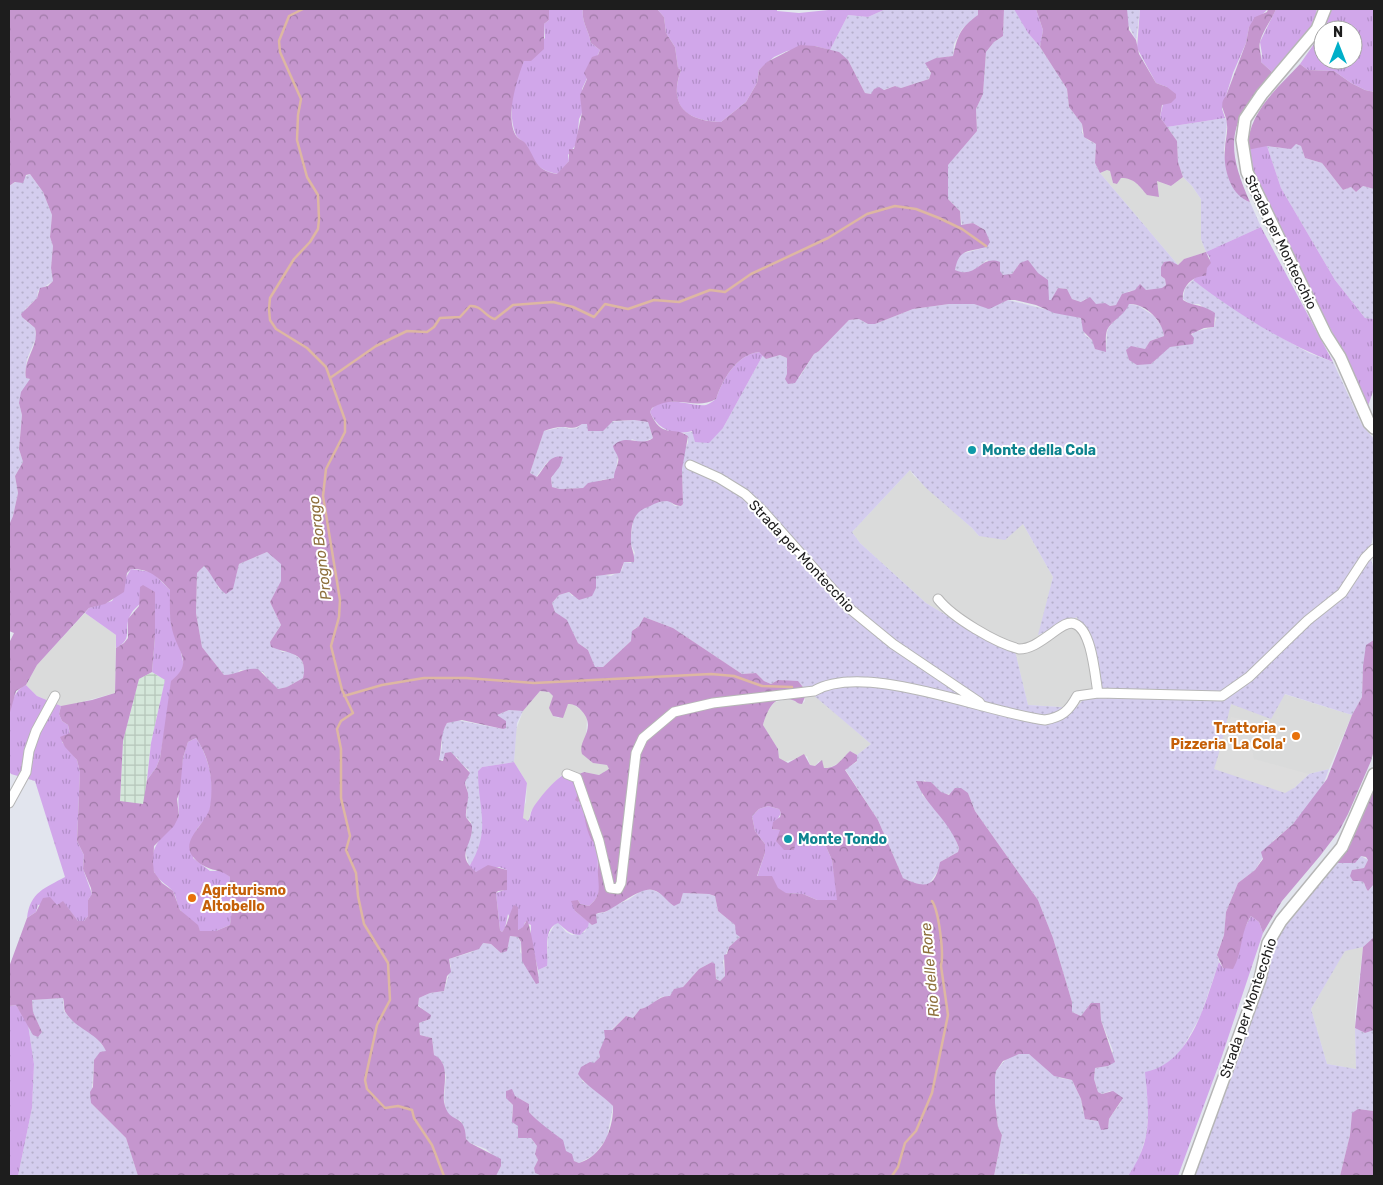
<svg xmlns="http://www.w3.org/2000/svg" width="1383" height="1185" viewBox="0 0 1383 1185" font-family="Rubik,sans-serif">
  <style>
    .residential { fill: #dadbdb }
    .industrial { fill: url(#industrial-grid) }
    .farmland { fill: url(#farmland-dots); fill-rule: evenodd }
    .grass { fill: url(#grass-tufts) }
    .forest { fill: url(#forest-crowns); fill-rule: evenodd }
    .parking { fill: #ddd }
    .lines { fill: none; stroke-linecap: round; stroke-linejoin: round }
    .stream { stroke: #ddb7a2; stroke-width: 2.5 }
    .minor-casing { stroke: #b6b6b6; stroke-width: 11 }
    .tertiary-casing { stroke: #b6b6b6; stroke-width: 14 }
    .minor { stroke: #fff; stroke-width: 9 }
    .tertiary { stroke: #fff; stroke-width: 11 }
    .culture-dot { fill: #0f9aa8; stroke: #fff; stroke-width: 2 }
    .food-dot { fill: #e8710a; stroke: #fff; stroke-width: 2 }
    .labels { text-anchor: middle; stroke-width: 4; stroke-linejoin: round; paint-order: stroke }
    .street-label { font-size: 14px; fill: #1d1d1d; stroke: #fff }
    .culture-label { font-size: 14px; font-weight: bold; fill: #0d838f; stroke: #fff; text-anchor: start }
    .food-label { font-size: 14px; font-weight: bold; fill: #c56008; stroke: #fff; text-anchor: end }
    .water-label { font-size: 15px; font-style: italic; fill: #8e703d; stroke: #fff }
  </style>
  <defs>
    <pattern id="industrial-grid" width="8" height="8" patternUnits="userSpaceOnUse" patternTransform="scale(1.25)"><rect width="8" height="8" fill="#d4e7da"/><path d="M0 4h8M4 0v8" fill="none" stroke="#b6c6bb"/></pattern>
    <pattern id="farmland-dots" width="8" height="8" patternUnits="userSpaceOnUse" patternTransform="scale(1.25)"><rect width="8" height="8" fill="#d4cdee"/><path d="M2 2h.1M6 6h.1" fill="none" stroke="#b6b0cc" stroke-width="1.8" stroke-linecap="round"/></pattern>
    <pattern id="grass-tufts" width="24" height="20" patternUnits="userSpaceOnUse" patternTransform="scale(1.25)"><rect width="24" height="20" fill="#d1a7ea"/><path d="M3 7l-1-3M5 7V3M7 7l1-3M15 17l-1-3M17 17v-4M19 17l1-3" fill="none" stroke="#b38fc8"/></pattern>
    <pattern id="forest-crowns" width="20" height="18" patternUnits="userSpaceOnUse" patternTransform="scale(1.25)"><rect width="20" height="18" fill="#c596ce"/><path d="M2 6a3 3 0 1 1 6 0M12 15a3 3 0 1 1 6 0" fill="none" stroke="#9f7aa7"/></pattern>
  </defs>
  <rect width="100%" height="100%" fill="#e2e5ee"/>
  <path class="residential" d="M1107 170 1110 171 1113 183 1117 184 1121 178H1129L1140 185 1143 191 1159 197 1157 181 1171 186 1183 177 1192 186 1201 199V239L1206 252 1184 259 1178 265 1100 173Z
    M910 470 914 476 972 528 979 536 1023 524 1053 577 1039 635 1077 617 1096 685 1076 708 1028 705 1014 647 959 623 926 603 860 543 852 532Z
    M85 613 116 635 115 693 63 707 37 696 26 685 37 665Z
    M798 681 871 744 857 755 850 751 839 763 829 768H824L819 761 815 766 810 765 807 756 784 762 779 758 778 749 763 725 767 711 775 702 789 699 802 704 805 701 803 688Z
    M540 691 549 692 553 696V701L550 705 553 716 559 718 568 704H573L582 711 587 718 585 756 593 763 607 765 609 769 599 775 583 772 579 774 563 773 531 811 528 822 523 818 522 812 526 802 527 783 514 762 516 730 523 711Z
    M1284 694 1352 715 1329 769 1309 774 1214 769 1231 703Z
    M1363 947 1355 1015 1356 1069 1327 1064 1311 1009 1345 950Z"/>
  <path class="industrial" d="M152 672 165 680 151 743 144 804 120 802 123 741 139 679Z"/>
  <path class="farmland" d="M886 9H978V15L962 29 954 44 953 56 936 58 927 69 931 73 929 79 901 88 895 86 871 94 865 93 848 60 830 50 848 15 868 17Z
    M1004 9H1015L1028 33 1040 47 1067 89 1069 107 1082 124V133L1088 140 1096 144 1095 163 1100 173 1178 265 1161 276 1165 279 1166 285 1162 289 1129 291 1116 305 1110 306 1096 305 1085 299 1082 302 1072 299 1067 289 1058 288 1051 301 1049 300 1038 274 1020 263 1012 274 1008 275H1003L987 260 972 272 961 273 955 270 956 259 961 254 987 247 985 230 973 223 962 225 960 211 948 199V164L977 131 976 109 983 94 986 52 994 42 1003 36Z
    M1127 9H1140L1136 40 1127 22Z
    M1225 118 1227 122 1224 150 1227 173 1245 200 1250 202 1261 227 1206 252 1201 239V199L1192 186 1183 177 1178 162 1177 141 1167 127Z
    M1296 144 1301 146 1305 158 1322 163 1343 190 1351 187 1356 192 1363 186 1374 189V319L1365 318 1335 280 1281 188 1267 146 1280 148Z
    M30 174 43 192 52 215 50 237 53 246 51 268 53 281 38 291 37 298 25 309V320L35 328 36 338 27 359 25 373 26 378 30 379 29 384 23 390 19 403 22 415 19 449 23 462 15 476 18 493 13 516 9 525V186Z
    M1193 280 1252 321 1309 353 1333 362 1362 425 1374 439V533L1369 552 1374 570V640L1363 667 1362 697 1352 715 1285 694 1271 719 1231 704 1215 769 1294 788 1309 774 1329 769 1322 788 1293 824 1273 841 1255 870 1238 883 1226 912 1224 935 1217 954 1219 962 1200 1017 1178 1056 1158 1070 1146 1085 1149 1109 1146 1136 1138 1162 1128 1176H1035L1026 1174 994 1176 1002 1135 998 1127 995 1103V1077L996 1071 1007 1058 1019 1054H1029L1060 1078 1072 1080 1081 1099 1083 1112 1090 1120 1098 1121 1100 1126 1108 1129 1109 1119 1121 1102 1110 1091 1102 1094 1098 1092 1094 1079 1095 1068 1108 1066 1113 1051 1101 1020 1100 1003H1091L1081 1016 1072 1012V1002L1053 938 1038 900 975 811 968 793 943 794 924 780 922 795 930 802 951 829 959 848 958 852 940 862V868L929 884 924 887 917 885 903 878 878 820 845 769 857 762V755L871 744 798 682 778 680 771 684 764 681 756 673 742 674 673 628 644 617 639 626 634 629 631 641 603 667 595 668 588 650 578 643 567 621 555 612 552 603 559 595 569 592 572 596 596 588V576L600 574 611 576 622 570 624 562 631 563 635 553 630 542 634 516 641 508 659 501H669L675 506H681L683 504 682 469 684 450 688 443V436L684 433 723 428 763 355 766 359 780 355 787 358V374L799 378 814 354 819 351 849 320 859 319 868 324H875L913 309 949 304H974L989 308 1008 300 1081 318 1085 335 1106 351 1107 332 1109 327 1129 304 1139 306 1154 316 1163 329 1164 336 1150 341 1145 349 1135 347 1151 364 1169 347 1185 345 1194 332 1214 327 1216 318 1199 304H1190L1183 299 1185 288ZM910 470 926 488 972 528 979 536 1005 540 1023 524 1053 577 1038 635 1077 617 1096 685 1076 708 1028 705 1014 647 959 623 926 603 860 543 852 532Z
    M634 420 648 422 653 438 641 443 632 439 618 455 615 478 601 480 583 488 560 489 552 487 551 478 553 476 548 461 536 477 530 473 544 431 563 427 569 429 577 428 582 424Z
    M267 552 281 563V582L270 602 281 625 270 642 282 652H290L301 659 305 669 303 678 287 687 278 689 272 686 263 672 240 670 236 675H224L202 647 196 613 197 573 204 566 214 577 219 589 236 576 239 564Z
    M509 710 523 711 517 723 514 762 482 767 478 771 484 824 479 850 469 867 465 850 471 834V822L466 817 468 793 465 782 469 770 460 763 457 757 439 760 442 747V730L447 723 456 720 503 729 497 715Z
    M1361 856 1368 860 1364 868 1353 870V880L1363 881 1368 891 1374 884V937L1363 947 1345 951 1311 1009 1327 1064 1356 1069 1355 1028 1365 1033 1374 1030V1111L1358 1109 1352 1114 1350 1135 1340 1176H1193L1272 945 1285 920 1335 860Z
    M644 889 653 890 665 896 672 905 681 899 683 893 709 894 715 896 718 911 735 925 740 937 729 947 723 961 725 976 720 981 716 979V969L712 962 699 969 683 987 670 996 661 997 648 1007 640 1009 633 1018 626 1016 610 1031 599 1052 600 1057 582 1081 600 1092 613 1106 607 1138 594 1155 579 1163 574 1161 566 1152 560 1138 544 1128 529 1112V1104L515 1096 509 1102 513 1105 512 1116 518 1126V1135L531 1138 537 1146 535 1154 538 1160 534 1168 535 1173 542 1176H496L501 1166 496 1158 486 1149 470 1143 466 1139 461 1121 452 1118 446 1113 444 1098 446 1076 442 1062 434 1055 432 1038 420 1035 419 1023 430 1019 426 1012 418 1005 419 998 430 993 444 991 451 967 449 959 472 952 482 943 491 944 501 953 507 950 510 936 518 937 521 943 520 952 539 974 538 970 547 966 548 936 555 924 558 922 566 932 572 935 585 932 589 922 592 925 596 914 606 912 613 906 628 900Z
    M63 998 64 1011 71 1019 95 1036 107 1051 94 1060 91 1103 126 1138 138 1176H18L32 1108 34 1064 28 1024 34 1035 42 1032 33 1012 32 1000Z"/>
  <path class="grass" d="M549 9H583C581 21 589 31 591 43L600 50 582 89V113L579 119 577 143 568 155 569 161 558 174C537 170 535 163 527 146 524 141 518 139 516 135 507 115 513 79 524 61 530 52 538 45 545 38L544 24 549 20Z
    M657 9H777V11L799 13 838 9H886L868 17 848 15 830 50 815 46 787 51 774 57 759 70 757 83 746 102 721 122C686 121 668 106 681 70L678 68 675 47 666 33 664 17Z
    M1014 9H1036L1043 30 1040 47 1028 33Z
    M1140 9H1268L1249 27 1246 43 1233 73 1222 109 1225 118 1167 127 1160 117 1167 87 1156 83 1137 48Z
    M1276 9H1317C1313 33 1289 56 1273 73L1261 62 1262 54 1260 42Z
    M1330 9H1374V92L1365 90 1351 83 1334 71 1308 70 1300 64 1323 31V60H1353V30H1324Z
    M1255 146H1267L1281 188 1335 280 1365 318 1374 319V389L1368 406C1343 348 1311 294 1282 238 1269 211 1251 180 1247 150Z
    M1261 227 1333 362C1282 342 1236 313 1193 280L1206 268 1210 258 1206 252Z
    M759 352 763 355 723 428 709 443 695 442 692 431C674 436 658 430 650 412 660 392 690 407 706 405 709 404 713 401 716 399 723 379 736 355 759 352Z
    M131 569 152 572 170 590 171 624 180 648 184 666 169 704 160 758 156 768 147 780 151 743 165 680 152 672 155 637V592C148 599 135 606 131 614 122 629 135 638 116 648V635L85 613 89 608 112 601Z
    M26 685 37 696 61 706 59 714 62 721 68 725 70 734 62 742 77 760 80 772 77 841 84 855 83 869 92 894 88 900V916L84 921H78L63 902 57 905 53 902 38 905 36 912 27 918C30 892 45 888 65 877L35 781 11 774 9 771C9 749 2 694 26 685Z
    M196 738C210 758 217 791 208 815 205 821 199 825 196 831 193 838 194 850 193 858L210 871H223L230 877 229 890 233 899 230 925 216 931H200C196 922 187 918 181 911 177 906 177 899 174 893 170 886 160 882 155 874 144 851 166 831 179 816 177 792 180 764 188 742Z
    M514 762 527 783 523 818 528 821C531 817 530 814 532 810 537 800 559 774 569 772L576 778 596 840 600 843C599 852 597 862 598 870 599 885 603 895 589 906L580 904 578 900 575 911 589 922 588 927 580 935C568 934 567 930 558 923 542 929 549 952 547 966L538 970 531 939V925L525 922 524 927 518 930 508 914 505 928 502 932 500 930 496 893 507 889V870L499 867 476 872 469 867C492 829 478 811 478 771L482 767Z
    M768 806 779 809 781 813 772 829 780 830 796 842 811 833 824 842 832 860 838 900H817L803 894 785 893 757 877 765 853V844L755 831 752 816 759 809Z
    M1251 916 1259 922 1263 933 1222 1056 1178 1176H1128C1153 1141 1149 1113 1145 1072 1192 1063 1205 1002 1219 962L1223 968Z
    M16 1005 28 1024 34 1064 32 1108 18 1176H9V1006Z"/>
  <path class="forest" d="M9 9H549V20L544 24V49L531 61H524C517 79 504 120 517 137 520 140 524 141 526 144 537 161 535 170 557 174L569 161V149H574L582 113 580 95 587 79 584 73 592 57 598 55 600 50 591 43C589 31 581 21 583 9H657L664 17 666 33 675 47 678 68 681 70C668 105 686 121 721 122L746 102 757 83 759 70 767 62 800 45 815 46 839 52 848 60 865 93 871 94 874 89 879 87 884 90 895 86 901 88 929 79 931 73 925 63 936 58 953 56C958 35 960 28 978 15V9H1004L1003 36 994 42 986 52 983 94 976 109 977 131 948 165V199L960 211 961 225 973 223 985 230 990 242 987 247C968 252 959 248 955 270 977 280 980 254 1000 262V271L1003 275 1012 274 1020 263 1028 260 1038 273 1048 280 1049 300H1051L1058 288 1067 289 1072 299 1081 302 1090 297 1096 304 1105 303 1110 306 1116 305 1122 294 1135 290 1140 284 1146 290 1162 288 1166 285 1165 279 1161 276V267L1164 262 1170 261 1178 265 1184 259 1206 252 1211 263 1207 268 1206 276C1194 275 1181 286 1183 300 1194 307 1203 304 1215 313L1214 327 1204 328 1191 334 1194 338 1193 344 1170 347 1151 364 1137 365 1129 360 1126 350 1131 346 1145 349 1150 341 1164 336C1163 321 1145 303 1129 304 1125 315 1111 321 1107 330 1105 336 1106 345 1106 352L1095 349 1092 340 1083 331 1081 318 1054 313 1036 305 1015 300H1008L989 309 974 304H949L913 309 875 324H868L859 319 849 320 819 351 814 354 795 383 788 384 785 379 787 374V358L780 355 766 359 759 352C736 355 723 379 716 399 695 411 675 393 652 408L650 412C662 440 672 425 688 436L682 469 683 504 681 506C675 506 672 502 667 501 659 501 654 504 648 507 632 512 631 527 631 542 631 549 635 554 634 562H624L620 573 596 576V588L592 596 579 600 569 592 559 595 552 603 555 612 567 620 578 643 588 650 595 667H603L631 641 632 631 639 626 644 617 673 628 742 674 756 673 764 681 771 684 778 680 798 681 807 692 802 704C797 704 797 701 792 700 774 693 767 711 763 725L778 749 779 758 788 763 804 754 810 765 815 766 822 760 824 768C837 769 842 758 850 751L857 755V761L845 770 878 820 903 878C924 888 935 889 940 862L958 852 959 848C950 821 926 806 916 781L931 782 941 792 949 795 955 788H961L968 793 975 811 1038 900 1053 938 1072 1002V1012L1081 1016 1091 1003H1100L1101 1020 1115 1062 1108 1066 1095 1068 1094 1079 1098 1092 1102 1094 1113 1091 1123 1098 1109 1119 1108 1129 1101 1130 1098 1121 1085 1119 1081 1099 1072 1080 1054 1076 1029 1054H1019L1003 1061 996 1071 995 1077V1103L998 1127 1002 1135 994 1176H542L535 1173 534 1168 538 1160 535 1154 537 1146 531 1138H518V1126L512 1122 513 1105 506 1098V1091L512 1089 515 1096 529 1104V1112C539 1123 551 1131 563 1140L566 1151 572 1154 574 1161 579 1163C602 1157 614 1128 613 1106 603 1095 584 1085 578 1074L581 1067 590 1062 594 1063 600 1057 599 1052 605 1038 604 1030H612L626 1016 633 1018 640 1009C652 1007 658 995 670 996L674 989 683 987 699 969 712 962 715 964 716 979 720 981 725 976 724 955 727 954 729 947 740 937 736 934 735 925 718 911 715 896 709 894 683 893 680 903 674 906C666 901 663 893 653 890 643 886 617 906 607 911 604 913 599 912 596 914L597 923 592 925 575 911 571 901 578 900 580 904 589 906C604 894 597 884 598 868 598 860 599 851 600 843L592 841C583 823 586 815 581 798L578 802 575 800 580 790 579 774 584 772 599 775 609 769 607 765 593 763 582 754C577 739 600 728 579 708 575 705 573 704 568 704L563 718 553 716 549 708 553 696 549 692 540 691 523 711 509 710 497 715 506 721V728L503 729 462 720 447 723C440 734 442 748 439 760L443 761 445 753 451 752 470 773 465 782C465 786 467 789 468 793 469 801 465 810 466 817 467 820 471 822 472 826 473 847 454 854 476 872L488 865 507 870V890L498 891 496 893 500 930 502 932C508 925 509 913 514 905L518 907V930L523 927 527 920C530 923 539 975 539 983L536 984 522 961 521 942 518 937 510 936 507 951 501 953 491 944 483 943 479 949 449 959 451 972 447 976 444 991 430 993 419 998 418 1006 431 1015 430 1019 419 1023 420 1035 432 1038 434 1055C452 1063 442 1089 444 1102 449 1127 465 1110 466 1139L470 1143 501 1159V1166L496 1176H138L126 1138 91 1103 90 1092 93 1087 94 1060 100 1052 106 1051C98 1033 77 1030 66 1013 63 1009 65 1003 63 998L32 1000 33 1012 42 1032 38 1037 33 1035 16 1005 9 1006V967L27 918 36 912 43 898 50 897 57 905 63 901 78 921H84L88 916V900L92 894 91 888 83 869 84 855 77 841 80 772 77 760 65 747 60 737 70 733 68 725 62 721 59 714 61 706 92 700 115 693 116 648 124 643 128 638V619L139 606 140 587 143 585 155 592V637L152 672 139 679 123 741 120 801 143 804 147 780 156 768 160 758 171 681C195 662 177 652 172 629 169 617 170 602 170 590 157 576 150 569 131 569L127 573 124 592 105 604 89 608 37 665 26 685 16 691 9 716V643L14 633 9 631V525L13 516 18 493 15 476 23 462 19 449 22 415 19 403 21 392 30 379 26 378C22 360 40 346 35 328L22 317 21 314 37 298 40 288 48 286 53 281 51 268 53 246 50 237 52 215 43 192 30 174 26 175 23 183 15 182 9 186ZM634 420 648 422 653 438C640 448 626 432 613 446 614 452 620 456 618 462 617 468 614 471 614 478L588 483 583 488 560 489 552 487 551 478 560 466 563 457C549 454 545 468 537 477L530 473 544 431C549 429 556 427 562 427 571 427 574 430 582 424H587L588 431H603L613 421ZM267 552 281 564V581L270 602 281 625 270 642 271 647C289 654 309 652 303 678L287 687 278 689 258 669C244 667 237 675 224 675L202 647 196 613 197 573 204 566C213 575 216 587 226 594L233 589 239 564ZM196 738C210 758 214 783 210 807 207 824 178 841 194 858 206 872 220 868 230 877L229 890 233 900 230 925 216 931H200L198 925 180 910 173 891 162 883 154 872 153 863 154 846 174 826 179 816 177 799 180 791 183 758 188 742ZM768 806 779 809 781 813 780 817 773 822 772 829 780 830 776 841 784 850H794L796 842 811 833 824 842 832 860 837 900H817L803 894 786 893 778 888 772 876H757L765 853V844L755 831 752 816 759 809Z
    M1036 9H1127L1129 30 1136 40 1139 54 1156 83 1167 87 1176 94V98L1171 103 1162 105 1160 117 1177 141 1178 162 1183 177 1171 186 1157 181 1159 197 1147 195C1139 186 1135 178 1121 178L1117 184 1113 183 1110 171 1107 170 1100 173 1095 163 1096 144 1084 137 1082 124 1069 107 1067 89 1040 47 1043 30Z
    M1268 9H1276C1272 19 1262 32 1260 42 1258 49 1262 54 1261 62L1273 73C1230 119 1223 143 1250 202 1230 195 1223 168 1225 149 1225 141 1228 133 1227 125 1227 113 1217 106 1226 96L1246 43 1249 27 1255 17 1267 12Z
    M1300 64 1308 70 1334 71 1351 83 1365 90 1374 92V189L1363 186 1356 192 1351 187 1343 190 1322 163 1305 158 1301 146 1296 144 1291 149 1267 146 1247 150C1249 111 1275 91 1300 64Z
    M1374 640V750L1371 761 1348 814 1339 831 1320 856 1282 901 1263 933 1259 922 1251 916C1240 932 1243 952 1233 969L1223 968 1217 955 1224 935 1226 912 1238 883 1255 870 1263 859 1261 852 1293 824 1327 779 1352 715 1362 697 1363 666 1366 645Z
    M1374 789V884L1368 891C1362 882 1368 881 1353 881L1350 876 1352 870 1364 868 1368 860 1366 857 1361 856 1355 863H1337L1335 860 1361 820Z
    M1374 937V1030L1365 1033 1355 1028 1363 947Z
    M1358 1109 1374 1111V1176H1340L1350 1135 1352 1113Z"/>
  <path class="parking" d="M1231 717 1246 720 1254 759 1309 774 1294 788 1285 793 1214 769Z"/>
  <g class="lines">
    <path class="stream" d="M303 9 289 16 279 41 280 52 301 99 298 115 297 140 307 177 318 195 319 219 318 229 310 242 294 259 270 298 269 309 270 320 276 329 307 348 326 367 345 420V432L326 469 323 496 340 600 339 617 331 646 342 690 353 713 341 721 337 729 341 749V798L350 836 346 850 356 873 358 896 364 924 388 963 390 1000 377 1025 365 1080 367 1089 385 1108 398 1106 412 1110 414 1118 432 1145 444 1176
      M330 378 376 346 407 331 427 332 434 327 440 318 460 317 470 306C482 305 485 317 495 319L513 305 553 302 573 307 594 317 605 304 628 309 654 300 679 302 710 290 725 292 751 274 828 238 867 214 895 206 916 209 939 218 962 229 986 246
      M344 696 382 685 424 678H466L534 683 711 674 734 676 762 686 792 687
      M892 1176 898 1167 905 1143 916 1131 932 1093 948 1015 941 966C944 954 939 911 932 901"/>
    <g class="minor-casing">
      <path id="minor" d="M690 465 719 478 745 494 763 511 849 608 893 644 979 702 982 706
        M938 599C953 618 996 643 1019 649 1031 649 1041 641 1051 634 1057 630 1067 620 1075 624 1092 630 1095 677 1098 693
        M567 774 577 778 599 841 610 888 618 889 621 883 636 753 643 738 674 712 713 703 814 691C865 661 986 713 1045 720 1062 717 1069 711 1077 696L1098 693 1222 696 1249 677 1308 620 1342 593 1365 558 1374 549
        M9 803 26 772 29 751 36 731 55 696"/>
    </g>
    <g class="tertiary-casing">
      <path id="tertiary" d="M1325 9 1317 29 1262 94 1245 119 1242 140 1247 172 1326 335 1340 357 1369 423 1374 428
        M1188 1176 1260 979 1268 943 1281 921 1342 847 1374 774"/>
    </g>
    <use href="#minor" class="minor"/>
    <use href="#tertiary" class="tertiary"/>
  </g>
  <g class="culture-dot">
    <circle cx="972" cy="450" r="5"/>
    <circle cx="788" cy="839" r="5"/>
  </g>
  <g class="food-dot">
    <circle cx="1296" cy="736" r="5"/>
    <circle cx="192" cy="898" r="5"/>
  </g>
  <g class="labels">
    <g class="street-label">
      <text transform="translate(1281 242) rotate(64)" y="5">Strada per Montecchio</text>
      <text transform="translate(802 556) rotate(47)" y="5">Strada per Montecchio</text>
      <text transform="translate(1248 1008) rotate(-71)" y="5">Strada per Montecchio</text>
    </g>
    <g class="culture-label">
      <text x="982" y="455">Monte della Cola</text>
      <text x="798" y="844">Monte Tondo</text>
    </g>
    <g class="food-label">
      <text x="1286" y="733">Trattoria -<tspan x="1286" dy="16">Pizzeria 'La Cola'</tspan></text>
      <text x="202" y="895" text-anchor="start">Agriturismo<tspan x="202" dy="16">Altobello</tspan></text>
    </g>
    <g class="water-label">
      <text transform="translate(320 548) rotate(-97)" y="5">Progno Borago</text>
      <text transform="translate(930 970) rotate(-95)" y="5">Rio delle Rore</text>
    </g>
  </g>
  <rect width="1383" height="1185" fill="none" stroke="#1d1d1d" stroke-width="20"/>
  <g transform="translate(1338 45)"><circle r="24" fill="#ffffff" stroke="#a5a5a5"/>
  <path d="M0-4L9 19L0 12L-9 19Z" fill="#00afc9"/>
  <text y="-8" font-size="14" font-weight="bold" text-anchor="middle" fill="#1d1d1d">N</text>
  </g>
</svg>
